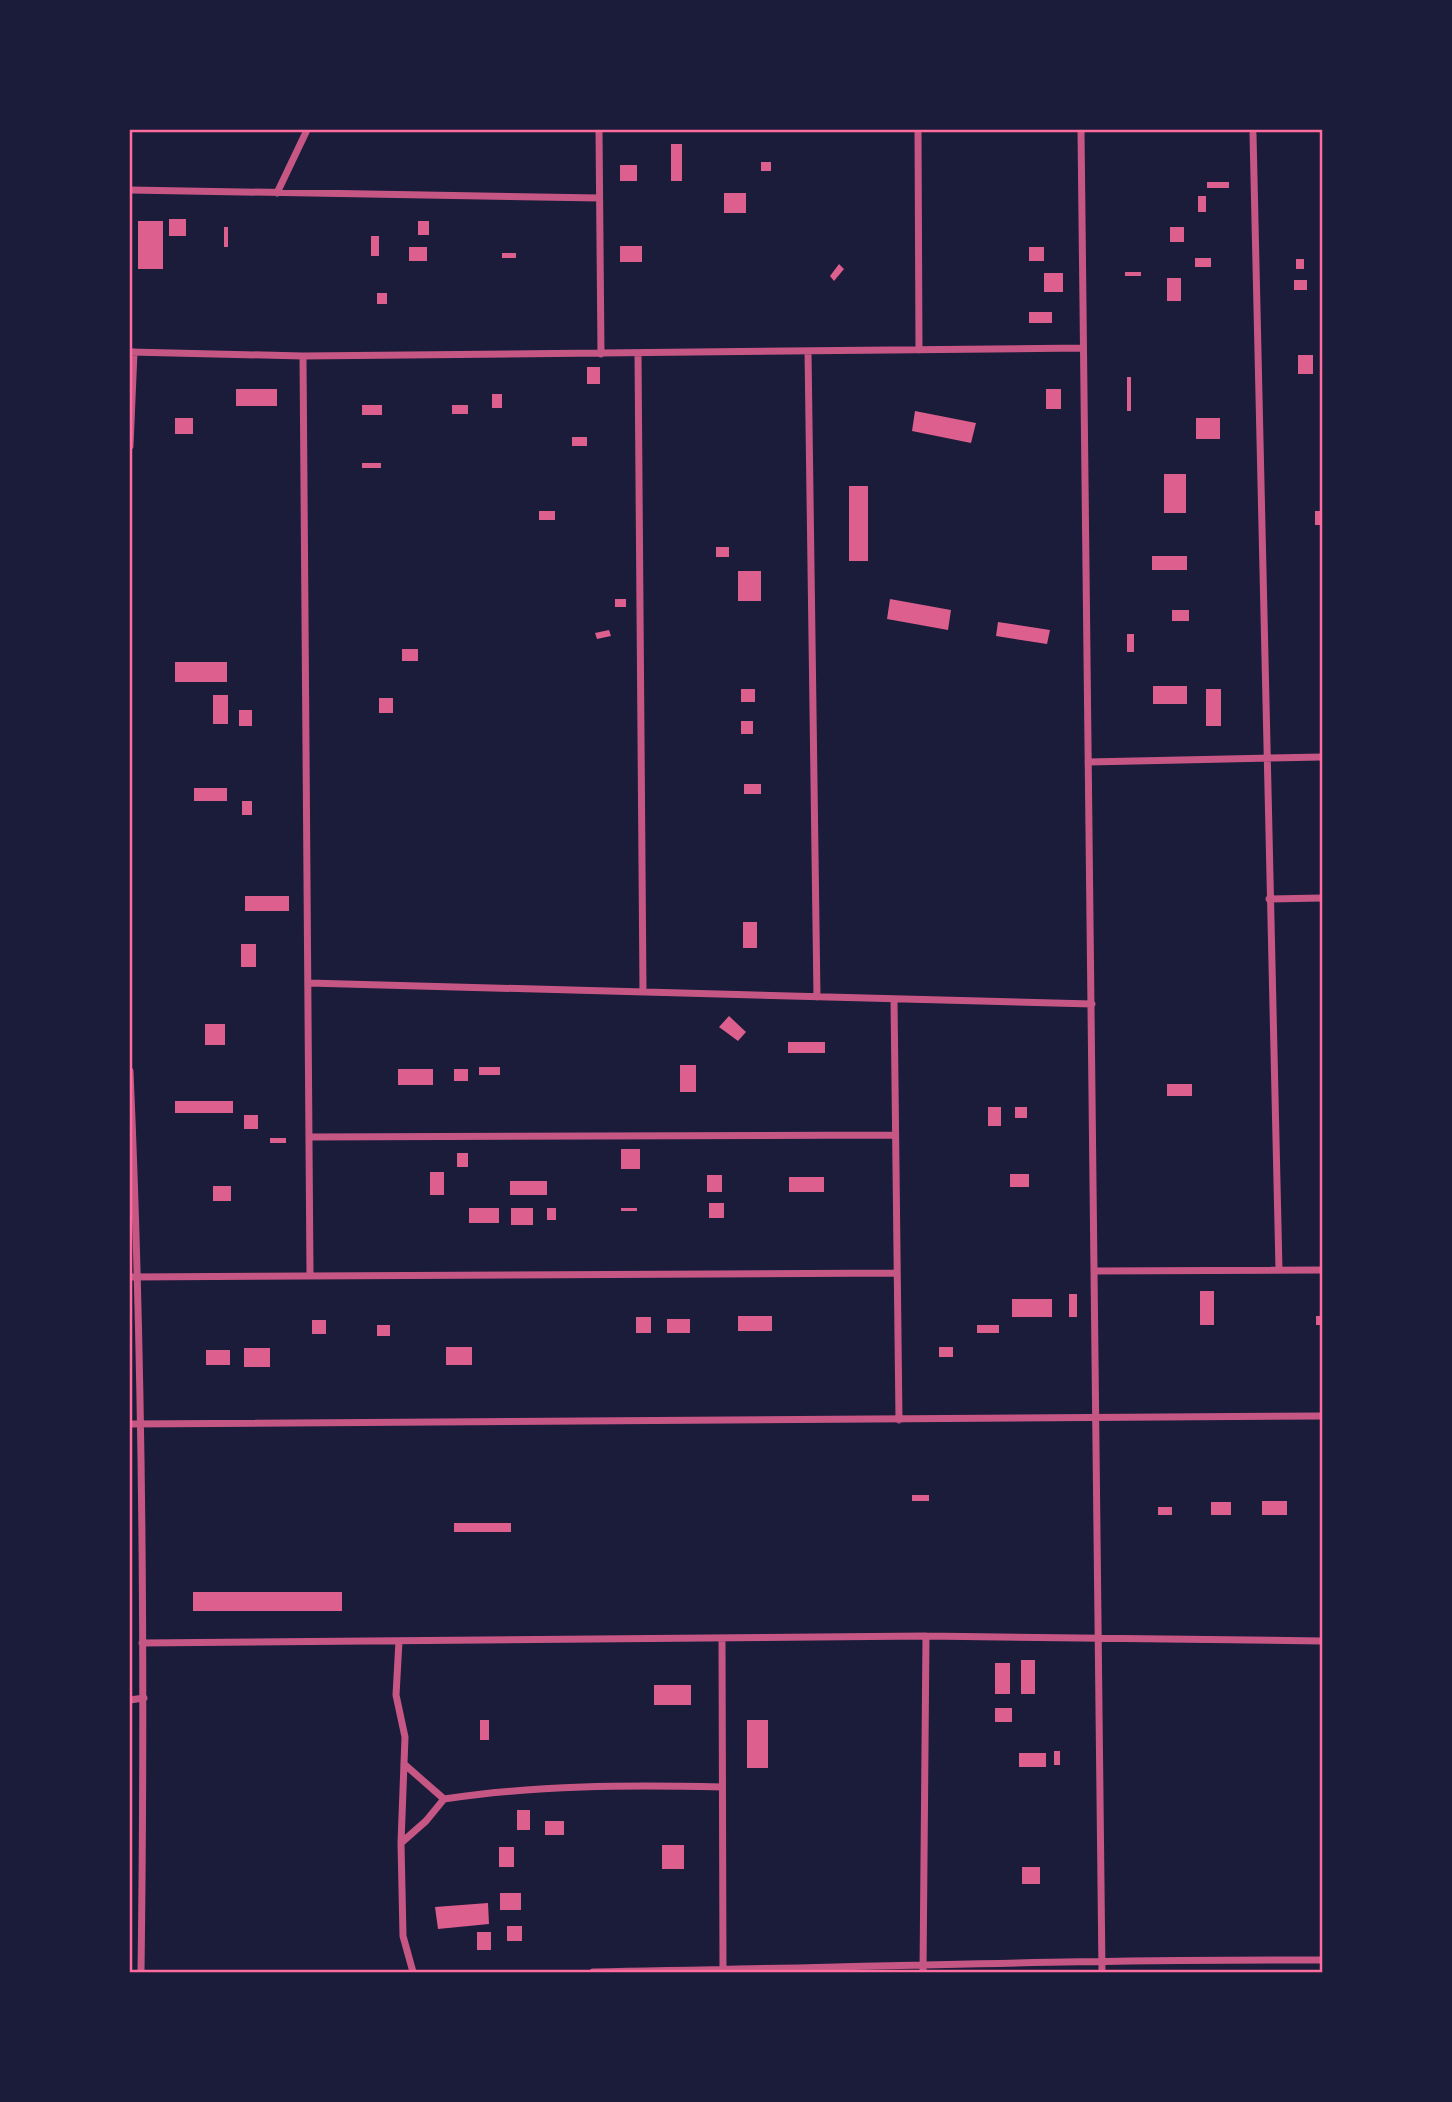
<svg xmlns="http://www.w3.org/2000/svg" width="1452" height="2102" viewBox="0 0 1452 2102" font-family="Merriweather,serif">
  <style>
    .building { fill: #dd5f8e }
    .lines { fill: none; stroke-linecap: round; stroke-linejoin: round }
    .minor { stroke: #c65784; stroke-width: 7 }
    .neatline { fill: none; stroke: #ff6b9d; stroke-width: 2.5 }
  </style>
  <rect width="100%" height="100%" fill="#1b1b3a"/>
  <path class="building" d="M671 144H682V181H671Z
    M761 162H771V171H761Z
    M620 165H637V181H620Z
    M1207 182H1229V188H1207Z
    M724 193H746V213H724Z
    M1198 196H1206V212H1198Z
    M169 219H186V236H169Z
    M138 221H163V269H138Z
    M418 221H429V235H418Z
    M224 227H228V247H224Z
    M1170 227H1184V242H1170Z
    M371 236H379V256H371Z
    M620 246H642V262H620Z
    M409 247H427V261H409Z
    M1029 247H1044V261H1029Z
    M502 253H516V258H502Z
    M1195 258H1211V267H1195Z
    M1296 259H1304V269H1296Z
    M839 264 844 269 834 281 830 276Z
    M1125 272H1141V276H1125Z
    M1044 273H1063V292H1044Z
    M1167 278H1181V301H1167Z
    M1294 280H1307V290H1294Z
    M377 293H387V304H377Z
    M1029 312H1052V323H1029Z
    M1298 355H1313V374H1298Z
    M587 367H600V384H587Z
    M1127 377H1131V411H1127Z
    M236 389H277V406H236Z
    M1046 389H1061V409H1046Z
    M492 394H502V408H492Z
    M362 405H382V415H362Z
    M452 405H468V414H452Z
    M915 411 976 423 971 443 912 431Z
    M175 418H193V434H175Z
    M1196 418H1220V439H1196Z
    M572 437H587V446H572Z
    M362 463H381V468H362Z
    M1164 474H1186V513H1164Z
    M849 486H868V561H849Z
    M539 511H555V520H539Z
    M1315 511H1322V525H1315Z
    M716 547H729V557H716Z
    M1152 556H1187V570H1152Z
    M738 571H761V601H738Z
    M615 599H626V607H615Z
    M890 599 951 610 948 630 887 619Z
    M1172 610H1189V621H1172Z
    M998 622 1050 630 1047 644 996 636Z
    M609 630 611 636 597 639 595 633Z
    M1127 634H1134V652H1127Z
    M402 649H418V661H402Z
    M175 662H227V682H175Z
    M1153 686H1187V704H1153Z
    M741 689H755V702H741Z
    M1206 689H1221V726H1206Z
    M213 695H228V724H213Z
    M379 698H393V713H379Z
    M239 710H252V726H239Z
    M741 721H753V734H741Z
    M744 784H761V794H744Z
    M194 788H227V801H194Z
    M242 801H252V815H242Z
    M245 896H289V911H245Z
    M743 922H757V948H743Z
    M241 944H256V967H241Z
    M729 1016 746 1032 738 1041 719 1027Z
    M205 1024H225V1045H205Z
    M788 1042H825V1053H788Z
    M680 1065H696V1092H680Z
    M479 1067H500V1075H479Z
    M398 1069H433V1085H398Z
    M454 1069H468V1081H454Z
    M1167 1084H1192V1096H1167Z
    M175 1101H233V1113H175Z
    M988 1107H1001V1126H988Z
    M1015 1107H1027V1118H1015Z
    M244 1115H258V1129H244Z
    M270 1138H286V1143H270Z
    M621 1149H640V1169H621Z
    M457 1153H468V1167H457Z
    M430 1172H444V1195H430Z
    M1010 1174H1029V1187H1010Z
    M707 1175H722V1192H707Z
    M789 1177H824V1192H789Z
    M510 1181H547V1195H510Z
    M213 1186H231V1201H213Z
    M709 1203H724V1218H709Z
    M469 1208H499V1223H469Z
    M511 1208H533V1225H511Z
    M547 1208H556V1220H547Z
    M621 1208H637V1211H621Z
    M1200 1291H1214V1325H1200Z
    M1069 1294H1077V1317H1069Z
    M1012 1299H1052V1317H1012Z
    M738 1316H772V1331H738Z
    M1316 1316H1322V1325H1316Z
    M636 1317H651V1333H636Z
    M667 1319H690V1333H667Z
    M312 1320H326V1334H312Z
    M377 1325H390V1336H377Z
    M977 1325H999V1333H977Z
    M446 1347H472V1365H446Z
    M939 1347H953V1357H939Z
    M244 1348H270V1367H244Z
    M206 1350H230V1365H206Z
    M912 1495H929V1501H912Z
    M1262 1501H1287V1515H1262Z
    M1211 1502H1231V1515H1211Z
    M1158 1507H1172V1515H1158Z
    M454 1523H511V1532H454Z
    M193 1592H342V1611H193Z
    M1021 1660H1035V1694H1021Z
    M995 1663H1010V1694H995Z
    M654 1685H691V1705H654Z
    M995 1708H1012V1722H995Z
    M480 1720H489V1740H480Z
    M747 1720H768V1768H747Z
    M1054 1751H1060V1765H1054Z
    M1019 1753H1046V1767H1019Z
    M517 1810H530V1830H517Z
    M545 1821H564V1835H545Z
    M662 1845H684V1869H662Z
    M499 1847H514V1867H499Z
    M1022 1867H1040V1884H1022Z
    M500 1893H521V1910H500Z
    M488 1903 489 1924 438 1929 435 1907Z
    M507 1926H522V1941H507Z
    M477 1932H491V1950H477Z"/>
  <g class="lines">
    <path class="minor" d="M599 130 601 354
      M918 130 919 350
      M1081 130 1102 1972
      M1253 134 1279 1270
      M130 190 599 198
      M277 193 307 130
      M808 351 817 997
      M130 352 303 356 1083 348
      M638 353 643 992
      M303 356 310 1274
      M130 446 134 352
      M1088 762 1322 757
      M1269 899 1322 898
      M308 983 1092 1004
      M894 999 899 1420
      M130 1071C143 1371 145 1672 141 1972
      M309 1137 895 1135
      M1095 1271 1322 1270
      M130 1277 897 1273
      M130 1424 1322 1416
      M722 1638 723 1972
      M399 1641 396 1695 405 1737 401 1843
      M142 1643 926 1636 1322 1641
      M130 1700 144 1698
      M404 1764 444 1799
      M413 1972 403 1936 401 1843 426 1821 444 1799C536 1785 629 1785 722 1787
      M593 1972C836 1968 1079 1959 1322 1960
      M923 1972 926 1636"/>
  </g>
  <rect width="1452" height="2102" fill="none" stroke="#1b1b3a" stroke-width="262"/>
  <rect x="131" y="131" width="1190" height="1840" class="neatline"/>
</svg>
